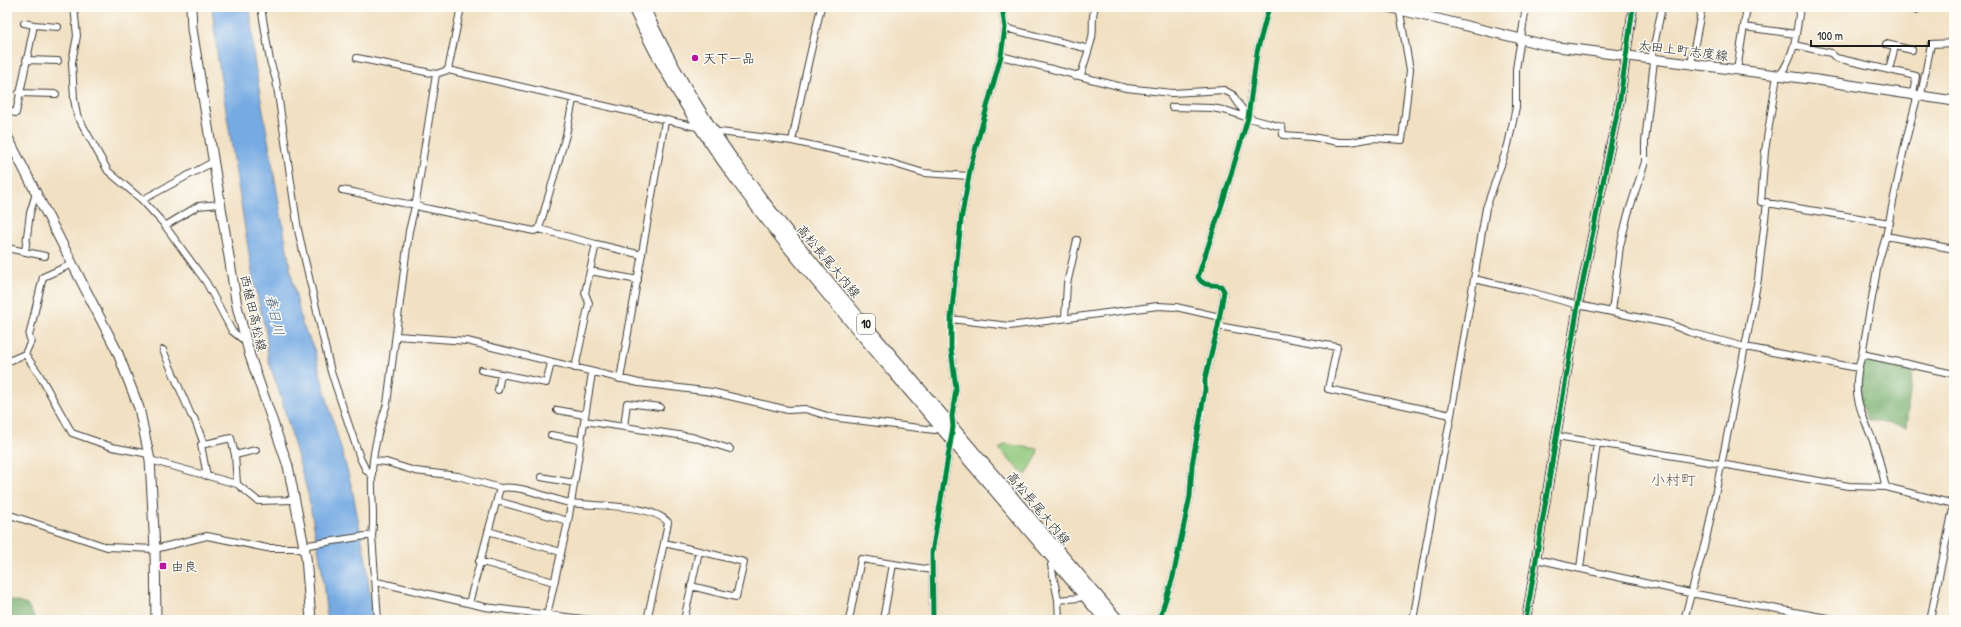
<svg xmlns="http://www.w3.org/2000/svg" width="1961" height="627" viewBox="0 0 1961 627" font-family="'Patrick Hand','Klee One',sans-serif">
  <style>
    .green { fill: #91c87b; stroke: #56724c }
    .forest { fill: #74ac6b; stroke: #486444 }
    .water { fill: #76aae3; stroke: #496380 }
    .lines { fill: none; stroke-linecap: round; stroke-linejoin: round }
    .minor-casing { stroke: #3c3935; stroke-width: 8 }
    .tertiary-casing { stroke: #3c3935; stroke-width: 10 }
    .secondary-casing { stroke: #3c3935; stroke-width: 11 }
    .primary-casing { stroke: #3c3935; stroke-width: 12 }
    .minor { stroke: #fff; stroke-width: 6 }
    .tertiary { stroke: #fff; stroke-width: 8 }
    .secondary { stroke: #fff; stroke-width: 9 }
    .primary { stroke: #fff; stroke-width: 10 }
    .cycleway-casing { stroke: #fdfcf7; stroke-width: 8 }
    .cycleway { stroke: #00873e; stroke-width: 5 }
    .poi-dot { fill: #b5179e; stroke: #fdfcf7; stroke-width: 1.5 }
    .labels { text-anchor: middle; stroke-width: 3; stroke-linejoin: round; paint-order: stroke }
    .shield { fill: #fdfcf7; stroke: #605f5e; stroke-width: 1 }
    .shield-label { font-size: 12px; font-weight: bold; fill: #1c1c1c }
    .street-label { font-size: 13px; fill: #1c1c1c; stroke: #fdfcf7 }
    .poi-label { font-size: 13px; fill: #1c1c1c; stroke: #fdfcf7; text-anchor: start }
    .water-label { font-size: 14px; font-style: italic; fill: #445c76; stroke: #fdfcf7 }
    .quarter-label { font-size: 15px; fill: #5e4c42; stroke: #fdfcf7 }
  </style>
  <rect width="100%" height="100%" fill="#fdfcf7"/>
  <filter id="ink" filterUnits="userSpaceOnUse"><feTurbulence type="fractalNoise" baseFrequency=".025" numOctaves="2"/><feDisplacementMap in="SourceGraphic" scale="8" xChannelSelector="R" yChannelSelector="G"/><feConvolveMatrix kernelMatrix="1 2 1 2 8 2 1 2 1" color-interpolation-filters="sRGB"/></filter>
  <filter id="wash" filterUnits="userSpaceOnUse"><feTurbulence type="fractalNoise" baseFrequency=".012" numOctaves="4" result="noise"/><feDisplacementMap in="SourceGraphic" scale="16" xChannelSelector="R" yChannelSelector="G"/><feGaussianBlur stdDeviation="0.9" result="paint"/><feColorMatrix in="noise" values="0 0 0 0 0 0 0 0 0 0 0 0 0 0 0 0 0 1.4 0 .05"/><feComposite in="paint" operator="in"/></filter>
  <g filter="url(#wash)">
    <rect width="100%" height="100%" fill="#f1e0c2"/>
    <path class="green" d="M1005 444 1038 449 1037 456 1026 475 1015 466 999 449Z"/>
    <path class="forest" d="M1865 357 1906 367 1912 374 1906 427 1868 420 1858 396 1861 368Z
      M7 599 27 605 36 620H7Z"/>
    <path class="water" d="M212 7H250L254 59 292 278 302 324 315 351 321 377 352 488 367 566 372 620H327L322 570 308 494 282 401 268 359 266 332 253 279 218 60Z"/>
  </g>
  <g filter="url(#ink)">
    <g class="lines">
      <g class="minor-casing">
        <path id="minor" d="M74 7 77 36 72 62 74 99 77 115 108 171 142 200 163 223 206 282 232 331 246 342
          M261 7 270 61 276 80 298 230 331 372 360 458 366 470 372 476
          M461 7 448 70 701 128
          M1902 7 1916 10V7
          M24 23 34 25
          M1744 27 1796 34
          M1005 28 1089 49
          M1886 44 1912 50
          M1794 45 1831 53 1836 58 1916 76 1913 94
          M1001 56 1126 88 1172 93 1224 90 1233 95 1244 112
          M357 58 436 74
          M26 60 58 61
          M1651 60 1662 7
          M1691 64 1702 7
          M1737 70 1747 7
          M1889 70 1895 46
          M1777 75 1765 151 1761 202 1890 223
          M1780 75C1796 52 1796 34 1800 7
          M1075 76 1082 72C1085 61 1089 50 1092 38 1094 27 1091 18 1095 7
          M19 93 56 94
          M1918 94 1905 144 1886 236 1954 249
          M1921 95 1931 44 1954 43
          M573 100 566 135 539 229 596 244
          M1172 107 1212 108 1228 111 1248 118 1282 127 1283 135 1312 137 1338 142H1351L1373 138 1402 140 1410 70 1399 7
          M7 111 16 113 34 25 58 27
          M712 131 792 141 888 162 924 173 969 176
          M792 141 805 77 821 7
          M342 190C362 193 382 200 403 203 410 205 414 202 420 207L534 231 539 229
          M142 200 213 162
          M165 226 198 206 220 204
          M7 248 45 256
          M25 252 30 213 36 193
          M590 271 638 280
          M1474 279 1523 290 1578 305 1670 324 1689 332 1745 347 1858 368
          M1612 312 1620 246 1628 214 1645 162V142L1654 60
          M1065 318 1067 284 1077 240
          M951 319 1009 326 1158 306 1176 307 1220 317
          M1218 326 1337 347 1328 389 1451 415 1427 540 1413 620
          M397 336 467 341 639 383 712 392 788 410 805 409 831 417 935 430 940 427
          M163 350 191 415 194 418 204 444
          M25 354 39 374 72 433 112 447 149 454
          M1862 354 1954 374
          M7 362 25 354 31 341 29 336 43 277 72 264
          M575 368 589 303 585 293 596 244 642 255
          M481 370 546 383 551 363
          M620 379 665 121
          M498 390 501 374
          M557 410 585 415
          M1451 415 1486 208 1508 145 1516 107V69L1526 7
          M584 421 692 437 730 449
          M624 427 627 403 660 407
          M953 427 952 416 956 389 951 349V319L961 220 971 165 1001 56 1005 28 1002 7
          M551 435 581 440
          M1557 436 1849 486 1886 487 1954 504
          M256 450 235 455 237 484 258 501 294 500
          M150 460 237 484
          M374 461 386 462 415 471 458 476 500 488
          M207 476 201 445 231 438 235 455
          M541 477 574 483
          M1886 487C1882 474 1880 459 1875 446 1860 408 1850 396 1862 354L1878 264 1886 236
          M497 501 568 521
          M7 514 107 547 155 549 207 536 267 548H294L305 550 308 545 372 535 378 620
          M488 531 561 552
          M372 535C375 515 371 496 372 476 372 452 379 427 387 404L409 231 416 202 436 74 448 70
          M1536 559 1690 593 1838 620
          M479 561 554 582
          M1055 561 1051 565 1058 600 1059 620
          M1580 568 1597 443
          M377 582 485 607 591 620
          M691 586 736 597 744 562 699 551
          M1058 600 1079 598 1084 596
          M469 603 500 488C527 485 546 499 571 503 597 507 649 503 668 522L664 543
          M547 615 568 522 592 373
          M647 620 664 543 699 551 684 620
          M849 620 861 559 932 570
          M883 620 893 564
          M933 620 932 553 951 440
          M1159 620 1173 577 1190 496 1192 465 1205 390V379L1218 326 1224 291 1221 286C1211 284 1203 287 1198 277L1223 201 1248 118 1257 52 1269 7
          M1684 620 1707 535 1745 347 1758 279 1767 202
          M1930 620 1954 504"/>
      </g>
      <g class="tertiary-casing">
        <path id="tertiary" d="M1526 620 1578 305 1620 99 1633 7"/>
      </g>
      <g class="secondary-casing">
        <path id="secondary" d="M191 7 192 29 237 306 250 356 288 466 306 557 311 620
          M1388 7 1550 46 1817 80 1954 101
          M7 136 117 351 139 408 150 460 155 549 156 620"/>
      </g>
      <g class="primary-casing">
        <path id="primary" d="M633 7C695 143 786 246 882 359 956 446 1030 533 1105 620
          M644 7C702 137 796 243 887 350 964 440 1041 530 1118 620"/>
      </g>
      <use href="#minor" class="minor"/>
      <use href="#tertiary" class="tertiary"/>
      <use href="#secondary" class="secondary"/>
      <use href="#primary" class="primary"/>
      <g class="cycleway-casing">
        <path id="cycleway" d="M933 620 932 553 953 427 952 416 956 389 951 349V319L961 220 971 165 1001 56 1005 28 1002 7
          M1159 620 1173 577 1190 496 1192 465 1205 390V379L1218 326 1224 291 1221 286C1211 284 1203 287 1198 277L1223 201 1248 118 1257 52 1269 7
          M1526 620 1578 305 1620 99 1633 7"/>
      </g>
      <use href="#cycleway" class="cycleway"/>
    </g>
  </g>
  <g class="poi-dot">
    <circle cx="695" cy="58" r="4"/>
    <rect x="159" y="562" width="8" height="8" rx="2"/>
  </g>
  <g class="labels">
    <rect class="shield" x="857" y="314" width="18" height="20" rx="3"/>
    <g class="shield-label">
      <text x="866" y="328">10</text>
    </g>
    <g class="street-label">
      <text transform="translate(1683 50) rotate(7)" y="5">太田上町志度線</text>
      <text transform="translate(829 261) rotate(50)" y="5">高松長尾大内線</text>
      <text transform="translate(254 313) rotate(77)" y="5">西植田高松線</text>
      <text transform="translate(1039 508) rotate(50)" y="5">高松長尾大内線</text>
    </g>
    <g class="poi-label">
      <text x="703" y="63">天下一品</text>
      <text x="171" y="571">由良</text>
    </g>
    <g class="water-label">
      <text transform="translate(275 315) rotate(77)" y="5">春日川</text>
    </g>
    <g class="quarter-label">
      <text x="1673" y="485">小村町</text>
    </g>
  </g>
  <rect width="1961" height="627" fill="none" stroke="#fdfcf7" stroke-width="24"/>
  <path d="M1811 40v6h118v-6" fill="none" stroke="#1c1c1c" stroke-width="2"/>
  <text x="1817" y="40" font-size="12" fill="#1c1c1c" stroke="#fdfcf7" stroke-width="3" paint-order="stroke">100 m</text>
</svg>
